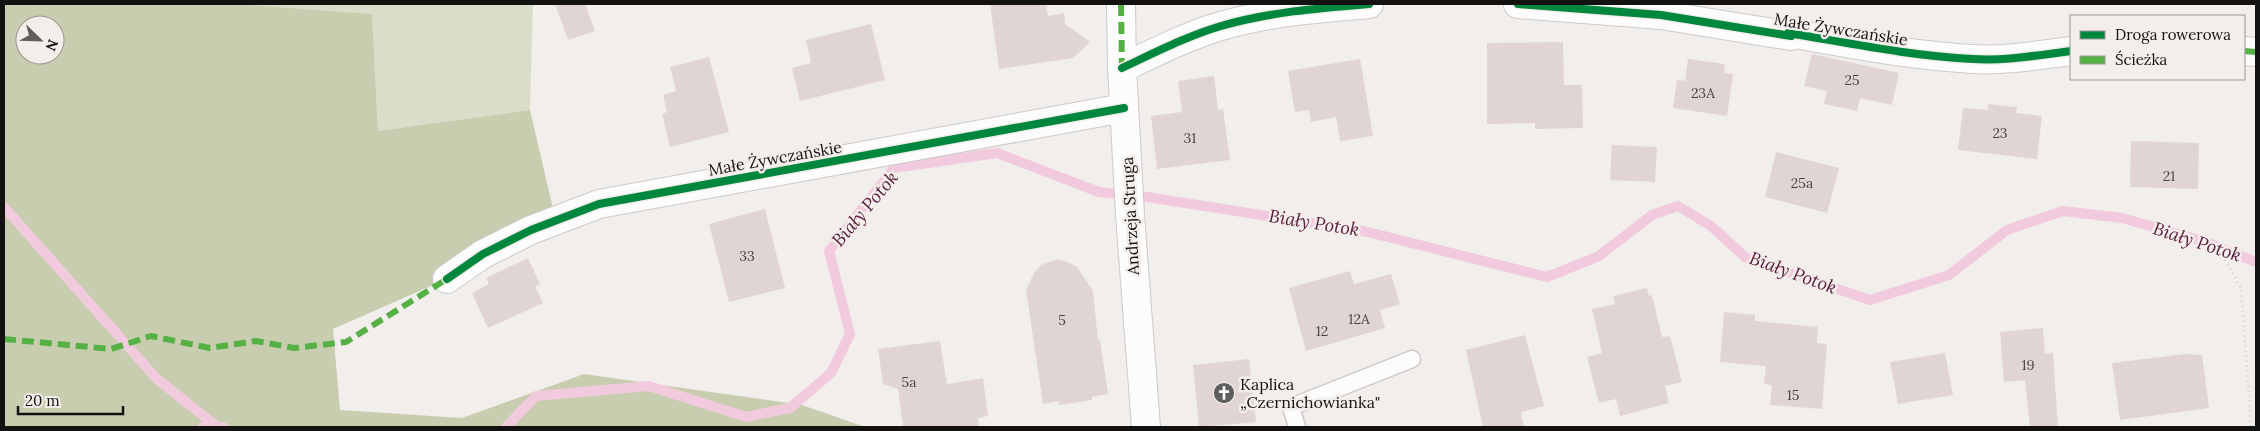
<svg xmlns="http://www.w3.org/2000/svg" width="2260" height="431" viewBox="0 0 2260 431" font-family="Lora,serif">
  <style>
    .green { fill: #dadec9 }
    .forest { fill: #c9cdb0; fill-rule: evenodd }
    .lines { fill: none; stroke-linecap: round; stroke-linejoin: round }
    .stream { stroke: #f1cadd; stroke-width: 10 }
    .building { fill: #e1d5d4 }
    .lane-casing { stroke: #cdcac9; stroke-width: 19 }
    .street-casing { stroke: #cdcac9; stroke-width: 30 }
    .path { stroke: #d1cfcf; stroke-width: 3; stroke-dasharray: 1 4; stroke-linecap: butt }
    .lane { stroke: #fdfcfc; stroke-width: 16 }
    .street { stroke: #fdfcfc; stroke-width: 28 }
    .quiet { stroke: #55b144; stroke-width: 6; stroke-dasharray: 12 6; stroke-linecap: butt }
    .cycleway-casing { stroke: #f3eeea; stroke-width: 11 }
    .cycleway { stroke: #00873e; stroke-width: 8 }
    .labels { text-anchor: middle; stroke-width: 5; stroke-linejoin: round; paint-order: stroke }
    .number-label { font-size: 14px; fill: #484443 }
    .street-label { font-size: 16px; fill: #141211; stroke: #f3eeea }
    .poi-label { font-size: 16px; fill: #141211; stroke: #f3eeea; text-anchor: start }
    .water-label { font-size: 18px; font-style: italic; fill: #581a3f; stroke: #f3eeea }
  </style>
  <rect width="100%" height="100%" fill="#f1eeec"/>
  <path class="green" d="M238 4H533L530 110 378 131 372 14Z"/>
  <path class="forest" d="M4 4H238L372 14 378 131 530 110 558 230 333 329 340 410 462 418 584 374 802 405 865 427H4ZM25 25H55V55H25Z"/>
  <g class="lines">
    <path class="stream" d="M4 207 157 379 216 426
      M203 427H223
      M506 427 536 396 649 386 746 417 790 408 831 373 850 334 829 251 894 168 997 153 1099 192 1147 197 1368 232 1547 277 1599 256 1652 215 1678 206 1711 226 1746 258 1870 300 1949 275 2007 230 2063 211 2122 218 2206 242 2256 262"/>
  </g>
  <path class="building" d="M555 4H585L595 31 568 40Z
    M990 4H1046L1048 16 1064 13 1065 24 1090 42 1073 58 999 69Z
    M871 24 885 80 800 101 792 68 811 63 806 40Z
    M1563 42 1564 85H1582L1583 128 1535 129V123L1487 124V43Z
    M1812 54 1899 73 1892 105 1860 98 1857 111 1824 104 1827 91 1804 86Z
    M709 57 729 132 670 147 662 114 667 112 663 95 676 91 670 67Z
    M1360 59 1373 136 1340 141 1336 117 1311 122 1309 110 1295 112 1288 71Z
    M1688 59 1725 64 1724 73 1733 74 1727 116 1673 108 1677 80 1685 81Z
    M1214 76 1218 110 1223 109 1230 160 1157 169 1151 116 1182 112 1178 81Z
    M1988 104 2017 107 2016 113 2042 116 2037 159 1958 150 1963 108 1988 110Z
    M2131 141 2199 143 2198 189 2130 187Z
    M1612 145 1657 147 1655 182 1610 180Z
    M1776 152 1839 168 1827 213 1765 197Z
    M765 209 785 288 729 302 709 224Z
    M528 258 540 284 535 286 543 303 488 328 472 293 489 284 486 278Z
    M1058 259 1068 262 1077 267 1093 291 1098 341 1100 340 1108 394 1092 397V400L1059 405V401L1043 404 1026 290 1034 273 1041 265Z
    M1350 271 1354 284 1391 274 1400 304 1380 310 1385 328 1306 351 1289 288Z
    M1647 288 1649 296 1652 295 1662 337 1670 336 1682 382 1665 386 1669 403 1620 416 1616 399 1599 403 1587 357 1602 353 1592 309 1615 304 1613 296Z
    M1724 312 1755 315V321L1818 327 1817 343 1827 344 1822 409 1770 405 1772 385 1764 384 1766 366 1720 362Z
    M2043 328 2045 354 2053 353 2058 427H2030L2025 380 2004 382 2000 332Z
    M1525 335 1544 406 1521 412 1524 427H1483L1466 350Z
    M940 341 947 384 983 378 988 416 978 418 979 427H903L898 389 883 384 878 349Z
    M1945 353 1953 395 1898 404 1890 362Z
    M2185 354 2202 355 2209 408 2120 420 2112 363Z
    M1249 359 1256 422 1199 427 1193 365Z"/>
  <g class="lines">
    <g class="lane-casing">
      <path id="lane" d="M1297 427 1291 407 1412 359"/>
    </g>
    <g class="street-casing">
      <path id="street" d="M1121 4 1122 68 1130 215 1146 427
        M1518 4 1661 15 1791 36 1788 33C1849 43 1911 56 1973 59 2006 61 2039 55 2071 51
        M2244 51 2256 52
        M1122 68C1154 53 1187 36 1221 26 1269 12 1320 8 1369 4
        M447 279 483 254 531 230 599 204 1124 108"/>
    </g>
    <path class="path" d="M2225 260 2241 288 2251 427"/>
    <use href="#lane" class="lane"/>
    <use href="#street" class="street"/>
    <path class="quiet" d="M1121 4 1122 68 1125 66
      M2244 51 2256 52
      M4 339 111 349 151 336 210 348 256 341 294 348 346 342 447 279"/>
    <g class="cycleway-casing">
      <path id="cycleway" d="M1518 4 1661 15 1791 36 1788 33C1849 43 1911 56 1973 59 2006 61 2039 55 2071 51
        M1122 68C1154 53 1187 36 1221 26 1269 12 1320 8 1369 4
        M447 279 483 254 531 230 599 204 1124 108"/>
    </g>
    <use href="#cycleway" class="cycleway"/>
  </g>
  <defs>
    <g id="church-disc" transform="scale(1.125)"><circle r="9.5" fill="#615f5e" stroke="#f3eeea"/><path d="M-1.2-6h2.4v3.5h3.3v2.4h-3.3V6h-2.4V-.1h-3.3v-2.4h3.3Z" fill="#fff"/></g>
  </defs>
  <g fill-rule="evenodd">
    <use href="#church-disc" x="1224" y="393"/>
  </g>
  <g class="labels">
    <g class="number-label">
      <text x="1852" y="85">25</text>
      <text x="1703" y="98">23A</text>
      <text x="2000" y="138">23</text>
      <text x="1190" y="143">31</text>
      <text x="2169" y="181">21</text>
      <text x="1802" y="188">25a</text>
      <text x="747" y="261">33</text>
      <text x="1359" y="324">12A</text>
      <text x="1062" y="325">5</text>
      <text x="1322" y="336">12</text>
      <text x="2028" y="370">19</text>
      <text x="909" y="387">5a</text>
      <text x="1793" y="400">15</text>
    </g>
    <g class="street-label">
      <text transform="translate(1841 29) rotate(9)" y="6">Małe Żywczańskie</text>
      <text transform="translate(775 158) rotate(-10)" y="6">Małe Żywczańskie</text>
      <text transform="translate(1130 216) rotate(-93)" y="6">Andrzeja Struga</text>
    </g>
    <g class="poi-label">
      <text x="1240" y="390">Kaplica<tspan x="1240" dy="18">„Czernichowianka"</tspan></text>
    </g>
    <g class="water-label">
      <text transform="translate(865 209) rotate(-50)" y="6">Biały Potok</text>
      <text transform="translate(1314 223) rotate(9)" y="6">Biały Potok</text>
      <text transform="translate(2197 242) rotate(18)" y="6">Biały Potok</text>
      <text transform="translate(1793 273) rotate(20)" y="6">Biały Potok</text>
    </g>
  </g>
  <rect width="2260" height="431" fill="none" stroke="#141211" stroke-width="10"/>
  <rect x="2070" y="15" width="175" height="65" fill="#f3eeea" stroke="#9a9693"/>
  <rect x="2080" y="31" width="25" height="8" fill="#00873e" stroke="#9a9693"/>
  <text x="2115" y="40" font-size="15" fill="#141211">Droga rowerowa</text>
  <rect x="2080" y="56" width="25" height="8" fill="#55b144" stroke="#9a9693"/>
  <text x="2115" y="65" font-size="15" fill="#141211">Ścieżka</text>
  <g transform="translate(40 40) rotate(113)"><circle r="24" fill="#f3eeea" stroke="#9a9693"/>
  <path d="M0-4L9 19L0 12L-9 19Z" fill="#615f5e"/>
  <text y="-8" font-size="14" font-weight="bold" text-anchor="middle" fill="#141211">N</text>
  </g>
  <path d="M18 406v8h105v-8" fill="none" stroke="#141211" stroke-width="2.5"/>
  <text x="25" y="406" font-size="15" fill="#141211" stroke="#f3eeea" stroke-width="4" paint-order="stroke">20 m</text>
</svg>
